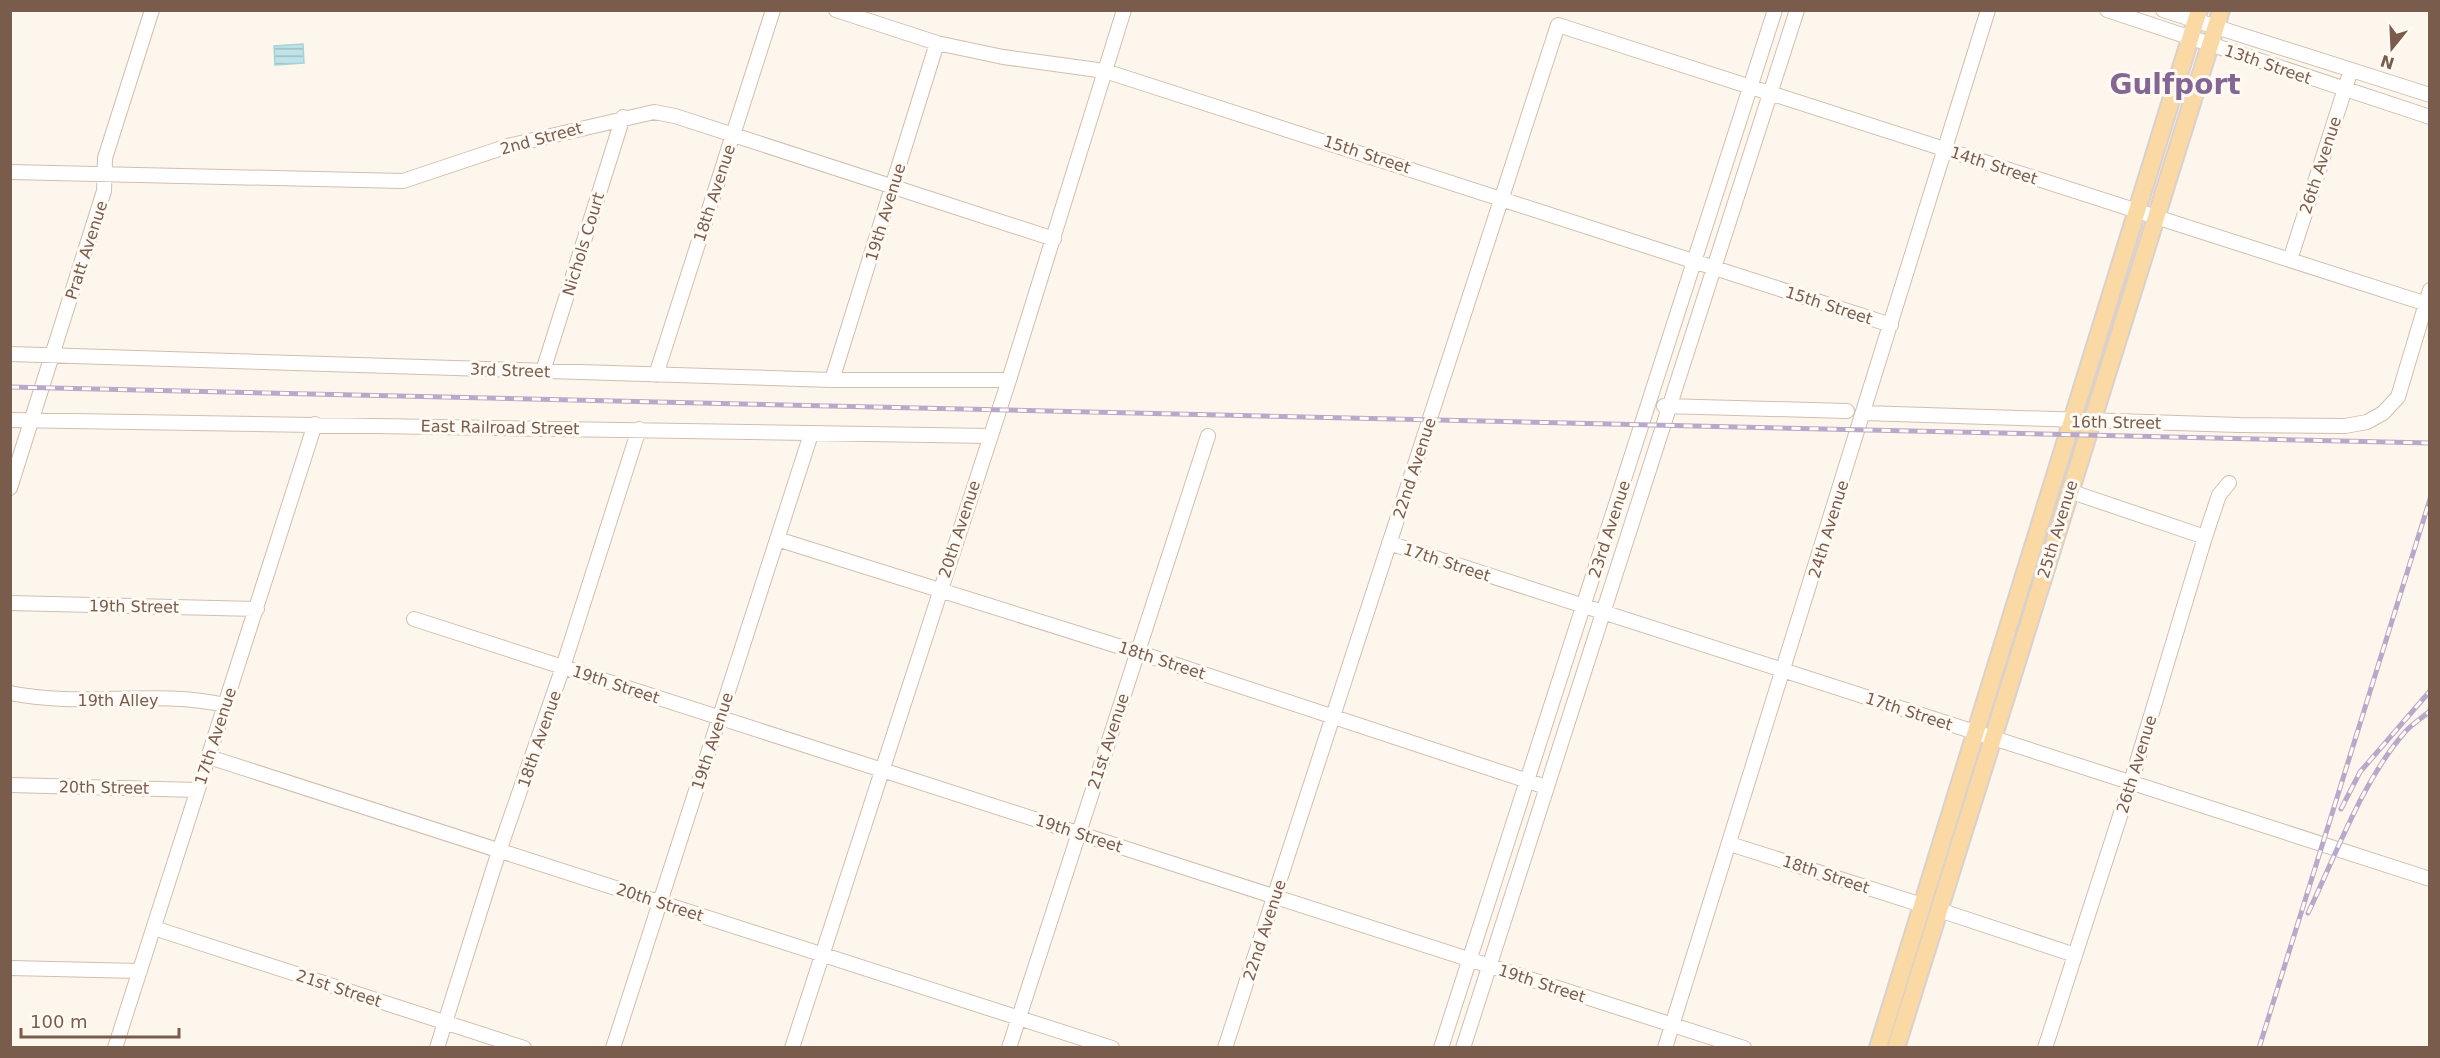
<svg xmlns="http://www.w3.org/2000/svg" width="2440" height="1058" viewBox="0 0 2440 1058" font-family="'DejaVu Sans',sans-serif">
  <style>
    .water { fill: url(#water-rules); stroke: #a5d3da; stroke-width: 1.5 }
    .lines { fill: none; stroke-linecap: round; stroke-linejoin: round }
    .minor-casing { stroke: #d1beb0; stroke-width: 16 }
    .major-casing { stroke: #dad1cd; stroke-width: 20 }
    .minor { stroke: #fff; stroke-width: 14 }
    .major { stroke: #fbd9a5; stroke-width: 16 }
    .rail-casing { stroke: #b9a8c9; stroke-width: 5 }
    .rail { stroke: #fffaf3; stroke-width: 3; stroke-dasharray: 9; stroke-linecap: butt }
    .labels { text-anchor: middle; stroke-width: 6; stroke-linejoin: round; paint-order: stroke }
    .street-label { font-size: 16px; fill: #7a5c4d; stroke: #fffaf3 }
    .town-label { font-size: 28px; font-weight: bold; fill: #846695; stroke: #fffaf3 }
  </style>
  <defs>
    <pattern id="water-rules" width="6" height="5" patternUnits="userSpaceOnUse" patternTransform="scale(1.5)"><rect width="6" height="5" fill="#bfe3e8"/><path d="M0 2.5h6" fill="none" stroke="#a0bbbe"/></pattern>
  </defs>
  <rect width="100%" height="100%" fill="#fdf6ec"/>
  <path class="water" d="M303 44 304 63 275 65 274 46Z"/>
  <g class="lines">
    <g class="minor-casing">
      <path id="minor" d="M836 10 937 43 1003 57 1105 71 1891 325
        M2107 10 2430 117
        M2163 10 2430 95
        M10 172 403 181 508 146 654 112 675 116 1054 239
        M2290 260 2351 70
        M10 354 832 380H1009
        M543 371 623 117
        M656 375 773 10
        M832 380 937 43
        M1664 406 1847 411
        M1864 413 2239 425 2345 426 2367 422 2383 413 2398 397 2430 290
        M10 420 990 436
        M10 488 104 191 105 158 152 10
        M2069 491 2205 537
        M777 539 1137 652 1546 787
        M1389 543 2430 879
        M10 603 257 609
        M414 619 1744 1048
        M10 693C81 708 155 689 225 705
        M209 757 1112 1048
        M10 785 197 790
        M1730 844 1922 905
        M1939 910 2075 955
        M154 928 524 1048
        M10 968 140 971
        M115 1048 315 424
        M437 1048 499 851 563 667 639 429
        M613 1048 811 434
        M792 1048 1009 380 1124 10
        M1009 1048 1208 436
        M1225 1048 1558 25 2430 305
        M1441 1048 1775 10
        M1463 1048 1797 10
        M1665 1048 1988 10
        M2045 1048 2131 782 2205 537 2219 495 2229 483"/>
    </g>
    <g class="major-casing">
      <path id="major" d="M1878 1048 2199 10
        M1896 1048 2221 10"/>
    </g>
    <use href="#minor" class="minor"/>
    <use href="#major" class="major"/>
    <g class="rail-casing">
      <path id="rail" d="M10 387 2430 443
        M2341 809 2360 772 2430 691
        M2308 913C2336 855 2362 781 2405 732 2412 724 2422 718 2430 711
        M2259 1048 2430 499"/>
    </g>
    <use href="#rail" class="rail"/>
  </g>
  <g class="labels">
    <g class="street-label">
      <text transform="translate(2268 64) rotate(19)" y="6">13th Street</text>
      <text transform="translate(541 138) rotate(-15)" y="6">2nd Street</text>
      <text transform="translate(1367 154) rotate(18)" y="6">15th Street</text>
      <text transform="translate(1994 165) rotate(18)" y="6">14th Street</text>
      <text transform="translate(2320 165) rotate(-72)" y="6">26th Avenue</text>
      <text transform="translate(714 193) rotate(-72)" y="6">18th Avenue</text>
      <text transform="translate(885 212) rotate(-73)" y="6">19th Avenue</text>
      <text transform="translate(583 244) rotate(-73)" y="6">Nichols Court</text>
      <text transform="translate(86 250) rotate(-72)" y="6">Pratt Avenue</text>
      <text transform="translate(1829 305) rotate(18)" y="6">15th Street</text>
      <text transform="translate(510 370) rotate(2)" y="6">3rd Street</text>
      <text transform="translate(2116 422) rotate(1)" y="6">16th Street</text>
      <text transform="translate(500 427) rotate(1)" y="6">East Railroad Street</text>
      <text transform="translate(1414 468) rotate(-72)" y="6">22nd Avenue</text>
      <text transform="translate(959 529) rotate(-72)" y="6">20th Avenue</text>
      <text transform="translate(1609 529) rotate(-72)" y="6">23rd Avenue</text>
      <text transform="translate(1828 529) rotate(-73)" y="6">24th Avenue</text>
      <text transform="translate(2057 529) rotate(-73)" y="6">25th Avenue</text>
      <text transform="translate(1447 562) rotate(18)" y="6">17th Street</text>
      <text transform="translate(134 606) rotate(1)" y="6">19th Street</text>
      <text transform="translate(1162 660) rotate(18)" y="6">18th Street</text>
      <text transform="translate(616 684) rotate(18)" y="6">19th Street</text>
      <text x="118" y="706">19th Alley</text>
      <text transform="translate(1909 711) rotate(18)" y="6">17th Street</text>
      <text transform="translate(215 736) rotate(-72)" y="6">17th Avenue</text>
      <text transform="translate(539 739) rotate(-71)" y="6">18th Avenue</text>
      <text transform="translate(712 741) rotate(-72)" y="6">19th Avenue</text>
      <text transform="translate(1108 741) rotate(-72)" y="6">21st Avenue</text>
      <text transform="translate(2136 764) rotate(-73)" y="6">26th Avenue</text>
      <text transform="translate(104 787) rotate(1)" y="6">20th Street</text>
      <text transform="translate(1079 833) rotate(18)" y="6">19th Street</text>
      <text transform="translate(1826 874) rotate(18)" y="6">18th Street</text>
      <text transform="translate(660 902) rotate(18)" y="6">20th Street</text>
      <text transform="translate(1264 930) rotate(-72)" y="6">22nd Avenue</text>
      <text transform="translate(1542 983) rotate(18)" y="6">19th Street</text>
      <text transform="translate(339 988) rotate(18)" y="6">21st Street</text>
    </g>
    <g class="town-label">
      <text x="2175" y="94">Gulfport</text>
    </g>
  </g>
  <rect width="2440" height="1058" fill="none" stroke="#7a5c4d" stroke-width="24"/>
  <g transform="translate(2392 48) rotate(198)" stroke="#fffaf3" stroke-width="4.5" paint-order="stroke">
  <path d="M0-4.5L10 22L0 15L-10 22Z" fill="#7a5c4d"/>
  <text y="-9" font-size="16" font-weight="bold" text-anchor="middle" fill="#7a5c4d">N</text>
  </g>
  <path d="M21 1028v9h158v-9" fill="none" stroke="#7a5c4d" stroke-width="3"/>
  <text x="30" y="1028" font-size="18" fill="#7a5c4d" stroke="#fffaf3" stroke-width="4.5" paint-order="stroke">100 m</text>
</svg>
